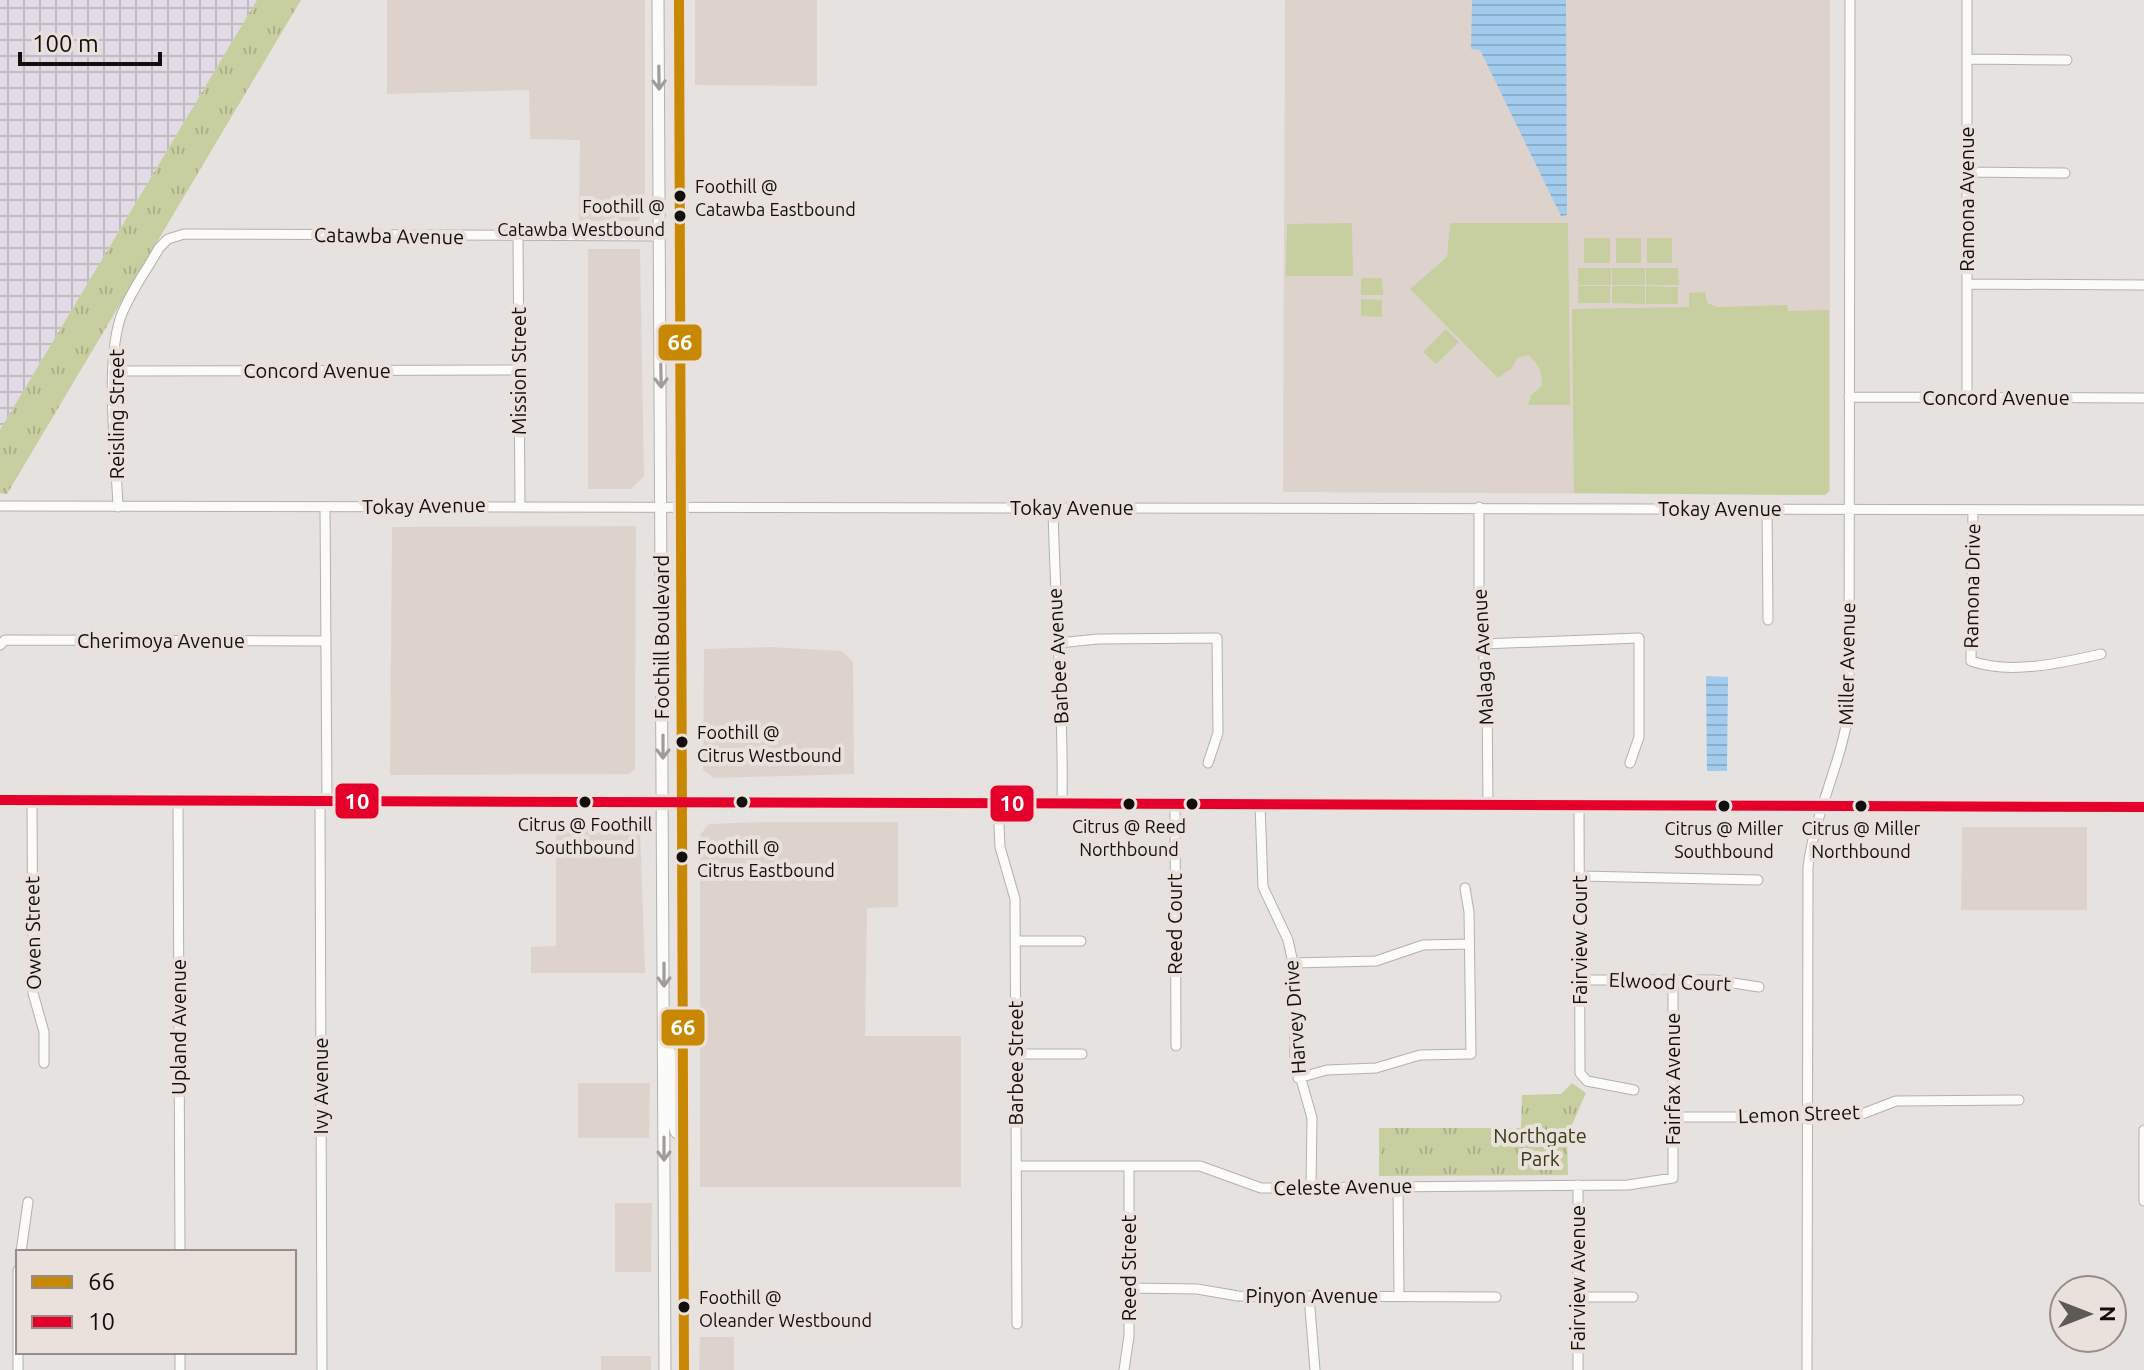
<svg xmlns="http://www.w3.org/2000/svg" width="2144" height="1370" viewBox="0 0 2144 1370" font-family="Ubuntu,sans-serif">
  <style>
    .built { fill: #ddd3cc }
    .industrial { fill: url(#industrial-grid) }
    .grass { fill: #c7cea0 }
    .park { fill: url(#park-tufts) }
    .water { fill: url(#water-rules) }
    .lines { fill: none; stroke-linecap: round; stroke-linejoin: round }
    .minor-casing { stroke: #b3b0ae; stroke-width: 11 }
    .major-casing { stroke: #b3b0ae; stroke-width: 13 }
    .minor { stroke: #fbfbfa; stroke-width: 9 }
    .major { stroke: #fbfbfa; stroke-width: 11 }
    .bus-1-casing { stroke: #eae1dc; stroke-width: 16 }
    .bus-2-casing { stroke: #eae1dc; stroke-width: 16 }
    .bus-1 { stroke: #c98803; stroke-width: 10 }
    .bus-2 { stroke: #e4002b; stroke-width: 10 }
    .oneway { stroke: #9e9d9b }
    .bus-dot { fill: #120f0d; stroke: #eae1dc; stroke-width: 3 }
    .labels { text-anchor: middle; stroke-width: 8; stroke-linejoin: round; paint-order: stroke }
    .bus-label { font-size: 18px; fill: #120f0d; stroke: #eae1dc; text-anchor: start }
    .street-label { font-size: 20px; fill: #120f0d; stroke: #eae1dc }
    .park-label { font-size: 20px; fill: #343b15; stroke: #eae1dc }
    .line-badge { stroke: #eae1dc; stroke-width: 3 }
    .badge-label { font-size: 22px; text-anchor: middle; font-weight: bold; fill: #fff }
  </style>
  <defs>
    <pattern id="industrial-grid" width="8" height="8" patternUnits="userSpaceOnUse" patternTransform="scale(2)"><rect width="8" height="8" fill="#e2dbe6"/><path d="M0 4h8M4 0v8" fill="none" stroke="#c1bbc4"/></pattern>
    <pattern id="park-tufts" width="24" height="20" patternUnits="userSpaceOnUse" patternTransform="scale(2)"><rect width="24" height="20" fill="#c7cea0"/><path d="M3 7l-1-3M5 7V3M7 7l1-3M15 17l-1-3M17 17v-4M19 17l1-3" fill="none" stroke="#aab089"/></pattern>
    <pattern id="water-rules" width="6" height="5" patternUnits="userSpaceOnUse" patternTransform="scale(2)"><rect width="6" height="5" fill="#a2cbed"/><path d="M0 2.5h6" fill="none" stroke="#8aadca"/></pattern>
  </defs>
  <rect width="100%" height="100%" fill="#e6e2e0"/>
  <path class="built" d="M387 0H645V214L637 221H579L580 140 530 139 529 90 387 94Z
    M695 0H817V86L695 85Z
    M1285 0H1830V491L1825 495 1283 492Z
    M588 249H640L644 476 631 489H588Z
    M636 526 635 770 629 774 390 775 392 527Z
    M769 647 842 651 853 662 854 774 714 778 703 770 704 649Z
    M762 822H898V907L867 908 865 1036H961V1187H700V835L709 824Z
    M556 823 640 827 645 973H531V947L556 946Z
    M1962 827H2087V910H1961Z
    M578 1083H650L649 1138H578Z
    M615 1203H652L651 1272H615Z
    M700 1337H734V1370H699Z
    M601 1356H651V1370H601Z"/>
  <path class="industrial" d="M0 0H257L0 430Z"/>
  <path class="grass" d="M1352 223 1353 276H1286L1287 224Z
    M1450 223H1568L1570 405H1528L1531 395 1542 386C1543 373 1538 364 1529 355L1517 358 1511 369 1498 378 1410 289 1447 257Z
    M1584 238H1610V263H1584Z
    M1616 238H1641V263H1616Z
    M1647 238H1672V263H1647Z
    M1578 268H1611V285H1578Z
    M1612 268H1645V285H1612Z
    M1646 268H1678L1679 285H1646Z
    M1361 278H1382L1383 295H1361Z
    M1578 286H1610V303H1578Z
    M1612 286H1645V304L1612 303Z
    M1646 286 1678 287V304H1646Z
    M1705 292 1707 303 1717 307 1787 305 1788 311 1829 310V491L1825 495 1574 493 1572 309 1689 307V293Z
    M1361 299 1382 300V317L1361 316Z
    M1446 329 1459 342 1436 364 1423 352Z"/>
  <path class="park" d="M257 0H301L7 494 0 493V430Z
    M1572 1083 1586 1093 1567 1136 1568 1175 1379 1176V1128H1521L1522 1095 1561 1094Z"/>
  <path class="water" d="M1472 0H1566L1567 215 1561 216 1480 50 1471 49Z
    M1706 676 1728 677 1727 771H1707Z"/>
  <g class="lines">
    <g class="minor-casing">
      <path id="minor" d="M1968 59 2067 60
        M1967 172 2065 173
        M518 237 520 505
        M1967 284 2144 285
        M114 371 519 370
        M1849 397 2144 398
        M1967 398V0
        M0 506 2144 510
        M118 507C116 454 105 368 120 319 128 295 147 270 159 248L168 239 184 234 660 236
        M325 507 327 802
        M1479 507V603L1487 691 1488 807
        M1053 508C1055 607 1064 705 1062 803
        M1767 509 1768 620
        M1973 510 1971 661C2010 675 2062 663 2101 654
        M1058 643 1098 639 1217 638 1218 733 1208 763
        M1483 644 1639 638V737L1630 763
        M0 645 5 640 325 641
        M32 801 33 993 44 1032V1063
        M178 802 180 1252
        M320 802 322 1370
        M1175 803 1176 1046
        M998 804 1000 847 1015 899 1017 1324
        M1260 804 1263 887 1288 940 1293 963 1295 1058 1312 1118 1311 1187
        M1579 808 1580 1073 1587 1081 1634 1090
        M1580 876 1758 880
        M1016 941H1081
        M1293 963 1376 961 1423 945 1469 944
        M1580 980H1714L1759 987
        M1016 1054H1082
        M1298 1078 1327 1070 1376 1068 1420 1055 1471 1054 1469 912 1465 888
        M1674 1117H1825L1862 1114 1896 1101 2019 1100
        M2144 1130V1201
        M1016 1166H1200L1261 1188 1628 1185 1673 1178V979
        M1578 1185V1370
        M1398 1186 1399 1296
        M21 1252 28 1202
        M1128 1288 1197 1289 1238 1296 1496 1297
        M1309 1296 1315 1370
        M1578 1297H1633
        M180 1352V1370
        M18 1370V1270
        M1124 1370 1129 1336V1166
        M1807 1370 1808 867C1815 811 1842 763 1849 708L1850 0"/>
    </g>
    <g class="major-casing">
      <path id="major" d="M658 0 665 1370
        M679 0 684 1370
        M0 800 2144 807
        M664 1043 673 1058 674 1125 676 1132 684 1137"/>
    </g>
    <use href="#minor" class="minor"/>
    <use href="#major" class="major"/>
    <g class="bus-1-casing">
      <path id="bus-1" d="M679 0 684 1370"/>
    </g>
    <g class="bus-2-casing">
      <path id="bus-2" d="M0 800 2144 807"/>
    </g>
    <use href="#bus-1" class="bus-1"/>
    <use href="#bus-2" class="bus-2"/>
  </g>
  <defs><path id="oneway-shaft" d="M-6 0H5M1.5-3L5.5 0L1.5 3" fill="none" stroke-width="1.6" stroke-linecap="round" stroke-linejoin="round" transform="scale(2)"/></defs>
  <g class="oneway">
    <use href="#oneway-shaft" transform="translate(659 78) rotate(89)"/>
    <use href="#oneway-shaft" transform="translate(661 376) rotate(89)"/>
    <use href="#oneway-shaft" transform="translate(663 747) rotate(90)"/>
    <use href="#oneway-shaft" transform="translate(664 975) rotate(90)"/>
    <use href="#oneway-shaft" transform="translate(664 1149) rotate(90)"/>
  </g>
  <g class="bus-dot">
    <circle cx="680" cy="196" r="7"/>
    <circle cx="680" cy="216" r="7"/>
    <circle cx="682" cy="742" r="7"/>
    <circle cx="585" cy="802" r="7"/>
    <circle cx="742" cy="802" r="7"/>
    <circle cx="1129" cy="804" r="7"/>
    <circle cx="1192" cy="804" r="7"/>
    <circle cx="1724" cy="806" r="7"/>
    <circle cx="1861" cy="806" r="7"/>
    <circle cx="682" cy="857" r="7"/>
    <circle cx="684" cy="1307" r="7"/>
  </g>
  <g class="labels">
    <g class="bus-label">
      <text x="695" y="193">Foothill @<tspan x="695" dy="23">Catawba Eastbound</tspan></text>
      <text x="665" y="213" text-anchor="end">Foothill @<tspan x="665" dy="23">Catawba Westbound</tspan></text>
      <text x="697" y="739">Foothill @<tspan x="697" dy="23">Citrus Westbound</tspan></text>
      <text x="585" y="831" text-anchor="middle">Citrus @ Foothill<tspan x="585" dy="23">Southbound</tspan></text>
      <text x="1129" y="833" text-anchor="middle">Citrus @ Reed<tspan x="1129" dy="23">Northbound</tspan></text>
      <text x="1724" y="835" text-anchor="middle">Citrus @ Miller<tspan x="1724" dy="23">Southbound</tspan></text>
      <text x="1861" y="835" text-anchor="middle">Citrus @ Miller<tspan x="1861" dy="23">Northbound</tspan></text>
      <text x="697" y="854">Foothill @<tspan x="697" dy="23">Citrus Eastbound</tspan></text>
      <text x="699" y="1304">Foothill @<tspan x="699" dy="23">Oleander Westbound</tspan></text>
    </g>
    <g class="street-label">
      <text transform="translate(1967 199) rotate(-90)" y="7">Ramona Avenue</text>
      <text transform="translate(389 236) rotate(1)" y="7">Catawba Avenue</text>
      <text x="317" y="378">Concord Avenue</text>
      <text transform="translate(519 371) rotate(-90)" y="7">Mission Street</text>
      <text x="1996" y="405">Concord Avenue</text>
      <text transform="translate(117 414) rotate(-90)" y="7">Reisling Street</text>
      <text transform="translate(424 506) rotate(-1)" y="7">Tokay Avenue</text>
      <text x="1072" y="515">Tokay Avenue</text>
      <text x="1720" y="516">Tokay Avenue</text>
      <text transform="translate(1972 586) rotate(-89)" y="7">Ramona Drive</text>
      <text transform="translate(662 637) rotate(-90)" y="7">Foothill Boulevard</text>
      <text x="161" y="648">Cherimoya Avenue</text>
      <text transform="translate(1058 656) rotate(-93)" y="7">Barbee Avenue</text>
      <text transform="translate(1483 657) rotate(-93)" y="7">Malaga Avenue</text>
      <text transform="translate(1847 664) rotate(-89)" y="7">Miller Avenue</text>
      <text transform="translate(1175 924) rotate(-90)" y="7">Reed Court</text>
      <text transform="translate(33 933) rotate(-91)" y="7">Owen Street</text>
      <text transform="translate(1580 940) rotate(-90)" y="7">Fairview Court</text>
      <text transform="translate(1670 982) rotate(2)" y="7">Elwood Court</text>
      <text transform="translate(1295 1017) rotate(-94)" y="7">Harvey Drive</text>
      <text transform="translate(179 1027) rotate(-90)" y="7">Upland Avenue</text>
      <text transform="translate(1016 1063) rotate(-90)" y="7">Barbee Street</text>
      <text transform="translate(1673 1079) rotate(-90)" y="7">Fairfax Avenue</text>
      <text transform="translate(321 1086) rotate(-90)" y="7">Ivy Avenue</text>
      <text transform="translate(1799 1114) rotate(-2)" y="7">Lemon Street</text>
      <text transform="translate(1343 1187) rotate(-1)" y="7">Celeste Avenue</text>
      <text transform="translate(1129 1268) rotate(-90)" y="7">Reed Street</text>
      <text transform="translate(1578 1278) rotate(-90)" y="7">Fairview Avenue</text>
      <text x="1312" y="1303">Pinyon Avenue</text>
    </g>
    <g class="park-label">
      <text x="1540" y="1143">Northgate<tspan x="1540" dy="23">Park</tspan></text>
    </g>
  </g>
  <g class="line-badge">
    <rect x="657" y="323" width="46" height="39" rx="8" fill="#c98803"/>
    <rect x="334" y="782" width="46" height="38" rx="8" fill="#e4002b"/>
    <rect x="989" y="784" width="46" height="39" rx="8" fill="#e4002b"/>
    <rect x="660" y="1008" width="46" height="39" rx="8" fill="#c98803"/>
  </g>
  <g class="badge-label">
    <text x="680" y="350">66</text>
    <text x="357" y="809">10</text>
    <text x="1012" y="811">10</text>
    <text x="683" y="1035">66</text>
  </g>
  <rect x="16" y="1250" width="280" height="104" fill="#eae1dc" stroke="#948d89" stroke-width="2"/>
  <rect x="32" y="1276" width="40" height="12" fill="#c98803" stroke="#948d89" stroke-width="2"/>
  <text x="88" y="1290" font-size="24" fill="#120f0d">66</text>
  <rect x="32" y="1316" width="40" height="12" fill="#e4002b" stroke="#948d89" stroke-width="2"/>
  <text x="88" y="1330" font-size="24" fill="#120f0d">10</text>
  <g transform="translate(2088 1314) rotate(90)"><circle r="38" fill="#eae1dc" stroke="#948d89" stroke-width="2"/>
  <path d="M0-6L14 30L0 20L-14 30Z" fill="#5c5957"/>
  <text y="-12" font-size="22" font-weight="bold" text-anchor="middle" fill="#120f0d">N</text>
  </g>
  <path d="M20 52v12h140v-12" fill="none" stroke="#120f0d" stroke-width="4"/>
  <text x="32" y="52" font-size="24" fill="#120f0d" stroke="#eae1dc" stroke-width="6" paint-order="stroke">100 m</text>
</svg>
